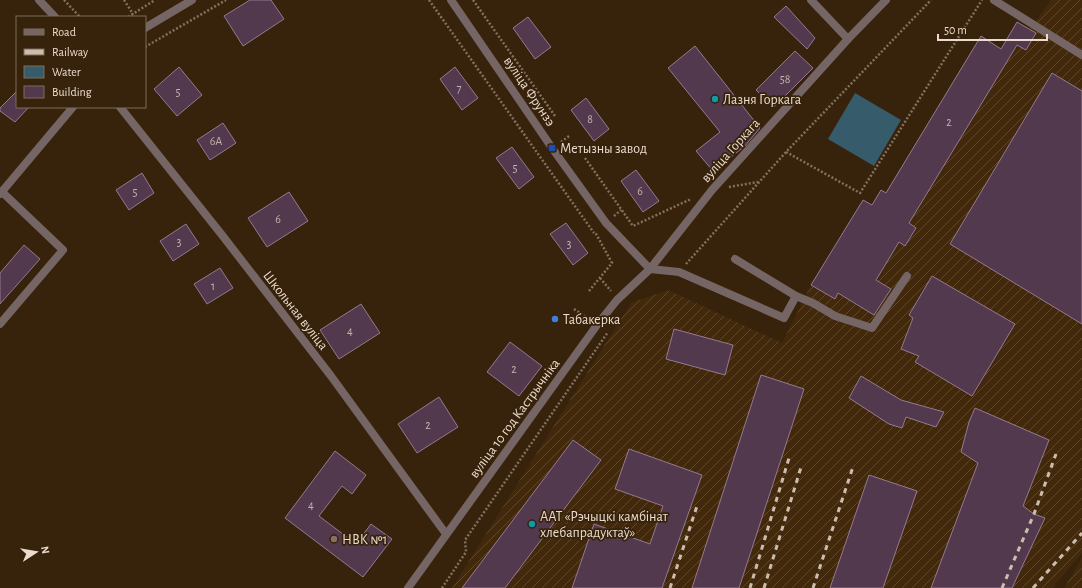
<svg xmlns="http://www.w3.org/2000/svg" width="1082" height="588" viewBox="0 0 1082 588" font-family="'Alegreya Sans',sans-serif">
  <style>
    .industrial { fill: url(#industrial-furrows) }
    .water { fill: #365c6c }
    .building { fill: #52394d; stroke: #96798f }
    .lines { fill: none; stroke-linecap: round; stroke-linejoin: round }
    .path { stroke: #83715e; stroke-width: 2.5; stroke-dasharray: 2 2; stroke-linecap: butt }
    .service { stroke: #756564; stroke-width: 8 }
    .minor { stroke: #756564; stroke-width: 8 }
    .tertiary { stroke: #756564; stroke-width: 8 }
    .rail { stroke: #ccbdae; stroke-width: 3; stroke-dasharray: 5 5; stroke-linecap: butt }
    .culture-dot { fill: #0f9aa8; stroke: #37220b; stroke-width: 1.5 }
    .transit-dot { fill: #1a4fb4; stroke: #37220b; stroke-width: 1.5 }
    .shop-dot { fill: #3f7fe0; stroke: #37220b; stroke-width: 1.5 }
    .education-dot { fill: #8d6e63; stroke: #37220b; stroke-width: 1.5 }
    .labels { text-anchor: middle; stroke-width: 3.5; stroke-linejoin: round; paint-order: stroke }
    .number-label { font-size: 12px; fill: #c4b3ae }
    .street-label { font-size: 14px; fill: #eadcce; stroke: #37220b }
    .poi-label { font-size: 14px; fill: #eadcce; stroke: #37220b; text-anchor: start }
  </style>
  <defs>
    <pattern id="industrial-furrows" width="10" height="10" patternUnits="userSpaceOnUse"><rect width="10" height="10" fill="#43290c"/><path d="M-1 1l2-2M0 10L10 0M9 11l2-2" fill="none" stroke="#5e472e"/></pattern>
  </defs>
  <rect width="100%" height="100%" fill="#37220b"/>
  <path class="industrial" d="M1051 0H1082V553L1052 588H452L631 303 668 290 782 343 811 285 872 205 881 190 886 192 981 36 1011 55Z
    M1082 558V588H1064Z"/>
  <path class="water" d="M855 93 901 120 874 166 828 139Z"/>
  <path class="building" d="M250 0H271L284 19 243 46 224 16Z
    M786 6 815 38 807 49 774 17Z
    M528 17 551 47 535 59 513 28Z
    M1017 22 1036 33 1026 50 1017 45 909 223 916 228 905 246 899 242 876 280 891 289 874 315 838 293 835 299 811 285 863 200 872 205 881 190 886 193 981 36 1001 49Z
    M695 46 760 128 745 146 713 171 696 151 720 132 668 68Z
    M795 51 813 68 774 107 756 90Z
    M179 67 202 95 177 116 154 89Z
    M455 67 478 98 462 110 440 79Z
    M1052 73 1082 91V324L950 244Z
    M17 91V107H29L15 122 0 111V108Z
    M586 98 609 129 594 141 571 110Z
    M223 123 236 143 210 160 197 140Z
    M512 147 534 177 519 189 496 158Z
    M636 170 659 201 643 212 621 181Z
    M142 173 154 193 129 210 116 190Z
    M289 192 308 221 267 247 248 218Z
    M566 223 588 253 573 265 550 234Z
    M186 224 199 244 173 261 160 241Z
    M24 245 40 259 0 304V273Z
    M220 268 233 288 207 304 194 284Z
    M932 276 1015 324 972 396 915 362 919 356 901 349 913 318 909 315Z
    M361 304 380 333 339 359 320 330Z
    M674 329 733 345 725 375 666 359Z
    M510 342 542 366 519 396 487 372Z
    M761 375 804 389 739 588H692Z
    M861 376 901 400 944 412 936 427 906 417 902 428 889 424 849 398Z
    M439 397 458 427 417 453 398 424Z
    M975 408 1049 440 1023 506 1034 514 1045 518 1012 588H931L978 463 961 452 969 422Z
    M573 440 601 460 505 588H462Z
    M629 449 702 475 662 588H572L594 524 650 544 663 506 615 489Z
    M335 451 366 475 352 494 342 486 319 516 356 544 371 524 392 539 363 577 285 518Z
    M869 475 917 491 883 588H830Z"/>
  <g class="lines">
    <path class="path" d="M64 0 80 17
      M124 0 133 14
      M429 0 594 233
      M473 0 555 116
      M128 17 155 0
      M145 47 226 0
      M561 142 569 136
      M786 152 860 193 982 0
      M585 158 633 226 691 199
      M729 187 758 182
      M614 216 621 210
      M686 264 786 152 931 0
      M600 278 611 291
      M589 291 612 263 595 232
      M574 309 589 319
      M442 588 466 552 465 540 608 332"/>
    <path class="service" d="M994 0 1082 55
      M650 269 679 272 784 318 796 296 735 259
      M796 296 813 303 835 316 872 328 907 276
      M0 324 63 250 2 192"/>
    <path class="minor" d="M39 0 55 17
      M811 0 848 39
      M145 28 192 0
      M120 107 222 235 331 376 446 534
      M0 194 73 107"/>
    <path class="tertiary" d="M451 0 552 148 606 223 650 269
      M408 588 597 325 617 300 650 269 712 190 848 39 886 0"/>
    <path class="rail" d="M670 588 698 503
      M750 588 789 458
      M764 588 802 464
      M813 588 853 467
      M1002 588 1034 514 1056 454
      M1033 588 1082 533"/>
  </g>
  <g class="culture-dot">
    <circle cx="715" cy="99" r="4"/>
    <circle cx="532" cy="524" r="4"/>
  </g>
  <rect class="transit-dot" x="548" y="144" width="8" height="8" rx="2"/>
  <circle class="shop-dot" cx="555" cy="319" r="4"/>
  <circle class="education-dot" cx="334" cy="539" r="4"/>
  <g class="labels">
    <g class="number-label">
      <text x="785" y="83">58</text>
      <text x="459" y="92">7</text>
      <text x="178" y="96">5</text>
      <text x="590" y="123">8</text>
      <text x="949" y="126">2</text>
      <text x="216" y="145">6А</text>
      <text x="515" y="172">5</text>
      <text x="640" y="195">6</text>
      <text x="135" y="196">5</text>
      <text x="278" y="223">6</text>
      <text x="179" y="246">3</text>
      <text x="569" y="248">3</text>
      <text x="213" y="290">1</text>
      <text x="350" y="335">4</text>
      <text x="514" y="373">2</text>
      <text x="428" y="429">2</text>
      <text x="311" y="509">4</text>
    </g>
    <g class="street-label">
      <text transform="translate(530 91) rotate(56)" y="5">вуліца Фрунзэ</text>
      <text transform="translate(730 150) rotate(-48)" y="5">вуліца Горкага</text>
      <text transform="translate(296 310) rotate(52)" y="5">Школьная вуліца</text>
      <text transform="translate(514 418) rotate(-54)" y="5">вуліца 10 год Кастрычніка</text>
    </g>
    <g class="poi-label">
      <text x="723" y="104">Лазня Горкага</text>
      <text x="560" y="153">Метызны завод</text>
      <text x="563" y="324">Табакерка</text>
      <text x="540" y="521">ААТ «Рэчыцкі камбінат<tspan x="540" dy="16">хлебапрадуктаў»</tspan></text>
      <text x="342" y="544">НВК №1</text>
    </g>
  </g>
  <rect x="16" y="16" width="130" height="92" fill="#37220b" stroke="#7f6c59"/>
  <rect x="24" y="29" width="20" height="6" fill="#756564" stroke="#7f6c59"/>
  <text x="52" y="36" font-size="12" fill="#eadcce">Road</text>
  <rect x="24" y="49" width="20" height="6" fill="#ccbdae" stroke="#7f6c59"/>
  <text x="52" y="56" font-size="12" fill="#eadcce">Railway</text>
  <rect x="24" y="66" width="20" height="12" fill="#365c6c" stroke="#7f6c59"/>
  <text x="52" y="76" font-size="12" fill="#eadcce">Water</text>
  <rect x="24" y="86" width="20" height="12" fill="#52394d" stroke="#7f6c59"/>
  <text x="52" y="96" font-size="12" fill="#eadcce">Building</text>
  <g transform="translate(36 552) rotate(78)" stroke="#37220b" stroke-width="3" paint-order="stroke">
  <path d="M0-3L7 15L0 10L-7 15Z" fill="#eadcce"/>
  <text y="-6" font-size="11" font-weight="bold" text-anchor="middle" fill="#eadcce">N</text>
  </g>
  <path d="M938 34v6h109v-6" fill="none" stroke="#eadcce" stroke-width="2"/>
  <text x="944" y="34" font-size="12" fill="#eadcce" stroke="#37220b" stroke-width="3" paint-order="stroke">50 m</text>
</svg>
